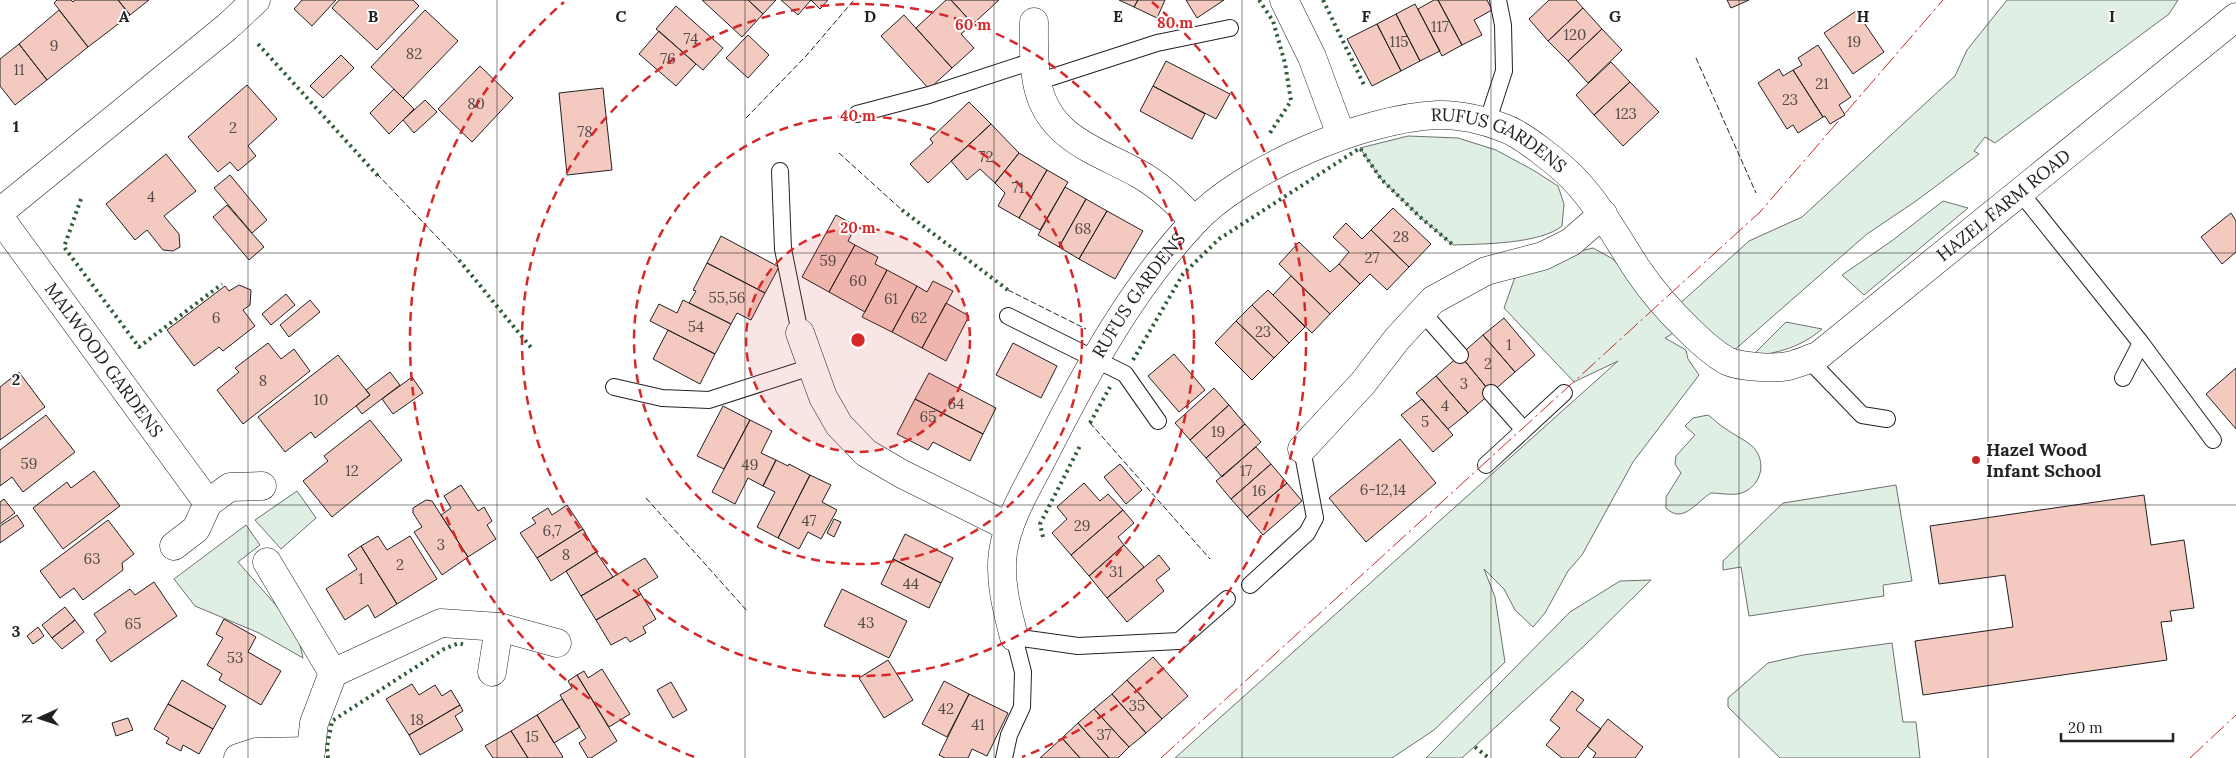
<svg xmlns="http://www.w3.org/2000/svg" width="2236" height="758" viewBox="0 0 2236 758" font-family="Lora,serif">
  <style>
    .green { fill: #e0efe3; stroke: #6f6f6f }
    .building { fill: #f3c9c0; stroke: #222 }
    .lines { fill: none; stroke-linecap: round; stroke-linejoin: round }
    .lane-casing { stroke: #222; stroke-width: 18 }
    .street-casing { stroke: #222; stroke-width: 29 }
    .lane { stroke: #fff; stroke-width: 16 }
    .street { stroke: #fff; stroke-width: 28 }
    .hedge { stroke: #2f5e38; stroke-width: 4; stroke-dasharray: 2.5 4; stroke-linecap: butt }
    .fence { stroke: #222; stroke-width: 1; stroke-dasharray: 6 2.5; stroke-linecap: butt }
    .power { stroke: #c62828; stroke-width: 1; stroke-dasharray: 18 4 2.5 4; stroke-linecap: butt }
    .grid { fill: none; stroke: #222; stroke-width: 1; stroke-opacity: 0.55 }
    .ring { fill: none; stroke: #d62828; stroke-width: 2.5; stroke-dasharray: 9 6 }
    .poi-dot { fill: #c62828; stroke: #fff; stroke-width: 2 }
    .labels { text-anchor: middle; stroke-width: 4; stroke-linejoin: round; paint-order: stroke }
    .number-label { font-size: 15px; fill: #564c4a }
    .street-label { font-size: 18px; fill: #222; stroke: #fff }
    .poi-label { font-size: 18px; font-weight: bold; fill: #222; stroke: #fff; text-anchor: start }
    .grid-label { font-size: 16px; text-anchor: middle; font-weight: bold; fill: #222; stroke: #fff; stroke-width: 4; stroke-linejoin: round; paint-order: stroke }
    .centre { fill: #d62828; stroke: #fff; stroke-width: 2.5 }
    .ring-label { font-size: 15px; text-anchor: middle; font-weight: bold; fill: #d62828; stroke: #fff; stroke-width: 4; stroke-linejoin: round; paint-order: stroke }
  </style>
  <rect width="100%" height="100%" fill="#fff"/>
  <path class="green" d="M2007 0H2178L2169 14 1995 143 1985 137 1974 151 1979 154 1916 201 1867 234 1731 353 1676 307 1749 241 1802 217 1955 76 1967 50Z
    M1408 136 1458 138 1496 150 1533 170 1558 186 1564 204 1562 226C1540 244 1482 244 1453 245L1420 217 1381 179 1360 148Z
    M1943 201 1968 208 1864 295 1842 275 1893 240Z
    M1593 248 1613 259 1677 331 1665 338 1686 350 1688 359 1699 375 1633 462 1582 555 1568 571 1545 613 1533 627 1515 610 1504 589 1484 569 1495 597 1505 662 1434 730 1392 758H1175L1618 361 1574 382 1504 308 1515 277 1576 252Z
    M1786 322 1822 329C1801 347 1779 353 1752 356Z
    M1708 415C1714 419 1719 425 1726 429 1734 435 1744 439 1752 446 1766 459 1763 482 1746 491 1736 497 1722 493 1711 493 1697 501 1683 525 1666 508V497L1681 473 1675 464 1676 456 1695 435 1685 426 1693 418Z
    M1896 485 1912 581 1883 585 1884 596 1749 616 1741 567 1723 570V561L1783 503Z
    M297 491 316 518 281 549 255 520Z
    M246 525 260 545 238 562 289 620 298 636 303 658 259 633 195 606 174 579Z
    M1651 580 1584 646 1462 758H1426L1570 612 1620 581Z
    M1892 643 1903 722H1916L1920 758H1780L1728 707V698L1768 663 1803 655Z"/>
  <path class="building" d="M57 0H71L73 2 75 0H118L130 15 88 47 54 3Z
    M118 0H149L130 15Z
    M302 0H336L312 26 294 9Z
    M339 0H413L419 6 377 50 332 8Z
    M702 0H748L763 14 742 37Z
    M748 0H776L763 14Z
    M781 0H811L798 15Z
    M811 0H828L820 9Z
    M946 0H951L973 24 961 34 974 48 952 68 916 28Z
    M951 0H999L973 24Z
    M1119 0H1138L1134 7Z
    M1138 0H1165L1157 18 1134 7Z
    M1186 0H1224L1197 18Z
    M1434 0H1438L1462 45 1442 56 1418 9Z
    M1438 0H1487L1492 10 1474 20 1482 35 1462 45Z
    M1549 0H1576L1583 8 1548 41 1529 19Z
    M1727 0H1749L1731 8Z
    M1415 4 1440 51 1420 61 1396 14Z
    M676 6 723 48 703 70 656 29Z
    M1583 8 1602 29 1568 61 1548 41Z
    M59 10 88 47 47 80 19 44Z
    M425 10 458 41 403 98 371 67Z
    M1856 11 1884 52 1853 74 1824 33Z
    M1396 14 1420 61 1401 71 1377 24Z
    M904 15 952 68 929 89 881 36Z
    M1377 24 1401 71 1372 86 1347 39Z
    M1602 29 1622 50 1588 83 1568 61Z
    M659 31 696 64 676 86 639 54Z
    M748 35 769 55 748 78 726 58Z
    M19 44 47 80 15 105 0 86V59Z
    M1818 45 1851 97 1839 105 1845 115 1830 124 1825 116 1823 117 1793 70 1802 65 1798 58Z
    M341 55 354 68 323 98 310 86Z
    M1166 61 1230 94 1216 119 1153 86Z
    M1611 62 1630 82 1594 115 1576 95Z
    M480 66 513 98 472 142 438 109Z
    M1779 69 1783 76 1793 70 1823 117 1798 133 1793 125 1787 129 1758 83Z
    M1630 82 1659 112 1623 146 1594 115Z
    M247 85 277 119 248 146 256 156 238 171 230 162 218 172 188 137Z
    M1153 86 1205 114 1192 139 1140 111Z
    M603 88 612 170 567 175 559 93Z
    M394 89 414 109 389 134 370 113Z
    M425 100 437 112 414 133 403 120Z
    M969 102 991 124 928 183 910 164 933 143 930 139Z
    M991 124 1019 153 995 183 980 169 967 180 951 161Z
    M1019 153 1047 170 1019 218 998 206 1005 193 995 183Z
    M166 154 196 191 164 216 179 234 180 247 173 251 163 250 147 230 135 240 106 204Z
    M1047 170 1068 182 1040 230 1019 218Z
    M230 175 267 220 252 233 214 188Z
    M1065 187 1086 199 1059 247 1038 235Z
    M1086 199 1107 211 1079 259 1059 247Z
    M227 205 264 247 249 260 213 217Z
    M1393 208 1431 244 1409 267 1371 230Z
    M1107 211 1143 231 1115 279 1079 259Z
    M2231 213 2236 221V252L2222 264 2201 237Z
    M836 215 856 226 848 241 855 245 829 292 802 277Z
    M1346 223 1362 239 1371 230 1409 267 1387 290 1370 274 1360 284 1339 264 1349 252 1333 237Z
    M721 236 779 267 765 293 707 263Z
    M1299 242 1330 272 1339 264 1360 284 1330 314 1279 264Z
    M855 245 878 257 875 264 887 270 865 312 829 292Z
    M707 263 765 293 751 320 737 313 731 324 689 303 696 291 693 290Z
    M887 270 917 286 892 332 862 317Z
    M1291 276 1330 314 1312 333 1273 295Z
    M933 281 953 291 922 348 892 332 917 286 927 292Z
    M239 285 251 290 250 305 243 310 255 326 223 351 219 347 194 366 167 330 225 286 229 291Z
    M1268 290 1305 327 1289 343 1252 305Z
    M286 294 295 305 271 325 262 314Z
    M310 300 320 312 289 337 280 325Z
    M683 300 731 324 715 354 650 321 659 304 677 313Z
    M946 303 969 316 946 361 922 348Z
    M1252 305 1289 343 1274 358 1236 321Z
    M1504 318 1535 355 1515 372 1483 335Z
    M1236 321 1274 358 1252 380 1215 343Z
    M668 330 715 354 700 384 653 359Z
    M1483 335 1515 372 1491 393 1460 355Z
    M268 343 281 359 294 349 310 371 243 424 217 390 239 372 235 368Z
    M1013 343 1057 366 1041 398 996 375Z
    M1174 354 1205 390 1179 412 1148 376Z
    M338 355 370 395 315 438 311 432 285 452 258 417Z
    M1460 355 1491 393 1468 413 1436 376Z
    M2236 368V429L2206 394Z
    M19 372 45 407 0 440V387Z
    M390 372 400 385 362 414 356 406 370 395 366 390Z
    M929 373 996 408 983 434 915 399Z
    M1436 376 1468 413 1448 429 1416 393Z
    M412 377 423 393 393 414 382 399Z
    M1214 388 1229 405 1190 440 1175 423Z
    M915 399 983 434 970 461 933 442 928 450 897 434Z
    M1422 399 1453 435 1433 452 1401 415Z
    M1229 405 1245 424 1206 458 1190 440Z
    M723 406 750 420 724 469 697 456Z
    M46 415 75 452 23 492 12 477 0 486V450Z
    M370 420 402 460 332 517 303 481 328 461 324 456Z
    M750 420 772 431 761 453 776 460 763 486 748 478 735 504 712 492Z
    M1245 424 1261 442 1222 477 1206 458Z
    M1400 439 1436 483 1366 542 1329 498Z
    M1256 447 1271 464 1231 499 1216 481Z
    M776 460 788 466 789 464 810 475 778 538 757 527 775 492 763 486Z
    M1120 464 1142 490 1126 504 1104 477Z
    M1271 464 1287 483 1247 517 1231 499Z
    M94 471 120 506 63 549 33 508 67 482 71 488Z
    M810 475 831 485 822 502 837 510 821 539 808 532 799 549 778 538Z
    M1084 483 1100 501 1108 494 1123 510 1071 555 1052 533 1067 519 1057 507Z
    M1287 483 1302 501 1263 535 1247 517Z
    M461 485 478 511 484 507 492 521 487 525 496 539 468 557 441 515 451 508 444 496Z
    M2144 495 2151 545 2184 540 2194 608 2170 611 2172 621 2161 622 2167 660 1923 695 1915 641 2013 627 2005 575 1939 584 1930 526Z
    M4 499 15 513 0 524V502Z
    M426 500 432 501 468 557 442 575 414 532 422 527 413 513V508Z
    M567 505 583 529 537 558 520 533 536 523 532 518 548 508 552 515Z
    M1123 510 1134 523 1118 537 1124 545 1089 576 1071 555Z
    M17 515 24 526 0 543V526Z
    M834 519 841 522 834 537 827 533Z
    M108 520 134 554 122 563 123 570 83 600 74 588 60 598 40 571Z
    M583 529 596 552 551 581 537 558Z
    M905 534 953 558 941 583 893 559Z
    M378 536 387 550 410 536 437 579 397 604 361 546Z
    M1124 545 1144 567 1107 598 1089 576Z
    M361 546 397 604 375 618 368 605 345 620 326 589 357 569 348 555Z
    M596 552 613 577 581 596 566 571Z
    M1159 555 1170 569 1156 580 1164 591 1127 622 1107 598Z
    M645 558 658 577 638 589 641 594 596 620 581 596Z
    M893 559 941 583 929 608 881 584Z
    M154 582 177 616 111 662 96 640 106 632 94 614 130 589 135 595Z
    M842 589 907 621 889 658 824 626Z
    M641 594 656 619 643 627 646 633 630 642 626 637 611 645 596 620Z
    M65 607 75 620 52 638 42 625Z
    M224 619 256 637 248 652 281 671 261 705 219 680 222 674 207 665 223 638 216 634Z
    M75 620 84 632 62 649 52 638Z
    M38 627 44 636 33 644 27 636Z
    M1153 657 1188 696 1162 719 1127 680Z
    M888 660 913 700 884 718 859 678Z
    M602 669 630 714 609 727 577 675 584 671 588 678Z
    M577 675 617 741 591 758H588L579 743 586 738 560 695 572 688 568 681Z
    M182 680 226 706 213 729 168 704Z
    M1127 680 1162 719 1146 733 1112 694Z
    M944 681 969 694 947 737 922 724Z
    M671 682 687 710 673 718 657 690Z
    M412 684 419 695 435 685 442 696 451 690 460 705 409 735 386 699Z
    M1572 691 1584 700 1576 710 1601 729 1578 758H1562L1546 745 1560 728 1550 720Z
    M969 694 1008 713 987 756 972 749 968 758H945L939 755Z
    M1112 694 1146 733 1129 747 1094 709Z
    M562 699 580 727 554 743 537 715Z
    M168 704 213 729 199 754 183 745 181 751 166 743 169 738 154 729Z
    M460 705 463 711 455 716 463 730 420 755 409 735Z
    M1094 709 1129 747 1118 758H1109L1078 723Z
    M537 715 563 757 561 758H528L511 731Z
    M128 718 133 730 116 736 112 723Z
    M1608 719 1643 747 1635 758H1593L1596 753 1587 746Z
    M1078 723 1109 758H1080L1062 738Z
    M511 731 528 758H493L485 746Z
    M1062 738 1080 758H1040Z"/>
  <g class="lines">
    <g class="lane-casing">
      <path id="lane" d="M1037 82 1157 43 1230 28
        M857 114 929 95 1033 61
        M1487 123 1504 71 1503 25 1498 0
        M780 171 783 249 800 333
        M2020 192 2141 343 2123 378
        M1422 312 1460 355
        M1008 316 1125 374 1158 421
        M2141 343 2213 440
        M1808 359 1862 415 1887 419
        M614 387 662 398 709 400 811 367
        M1491 393 1524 430 1564 393
        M1486 465 1524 430
        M1250 585 1307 533 1315 518 1302 449
        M1004 758 1009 735 1022 707 1023 672 1014 637 1078 646 1179 641 1227 599"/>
    </g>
    <g class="street-casing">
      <g id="street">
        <path d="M1284 0 1312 57 1341 135"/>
        <path d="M1034 22C1034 44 1033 66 1038 87 1050 139 1098 151 1139 174 1161 186 1178 203 1194 221"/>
        <path d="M0 212 227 27 256 0"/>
        <path id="s1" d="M0 218 208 503"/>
        <path d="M800 333 823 397 839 425 866 453 902 474 1009 527"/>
        <path d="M1302 449 1363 383 1397 339 1433 300 1486 271 1543 256 1571 242 1603 214"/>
        <path d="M174 546 196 529 208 503 230 487 262 486"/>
        <path d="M267 562 333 673 314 723 310 758"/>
        <path id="s2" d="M1014 637C1007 610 999 580 1003 552 1008 519 1026 490 1041 461 1056 432 1071 402 1087 374 1117 320 1151 268 1193 223 1242 169 1365 118 1437 115 1458 114 1484 120 1504 128 1522 134 1559 164 1573 178 1599 205 1617 238 1637 269 1652 291 1670 312 1689 330 1700 341 1713 353 1727 361 1740 367 1774 369 1788 366 1798 364 1808 359 1818 356L2236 17"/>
        <path d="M492 672 499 627"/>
        <path d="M333 673 441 623 499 627 557 643"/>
        <path d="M238 758 256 752 311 751"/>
      </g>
    </g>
    <use href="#lane" class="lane"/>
    <use href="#street" class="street"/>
    <path class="hedge" d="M1259 0 1273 21 1285 63 1291 101 1268 136
      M1323 0 1365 87
      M258 44 378 176
      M81 199 64 247 139 347 222 284
      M902 210 1008 290
      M459 260 533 350
      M1133 360 1183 274 1219 239 1360 148 1381 179 1420 217 1453 245
      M1090 423 1110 387
      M1043 537 1040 524 1081 444
      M1475 747 1489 758
      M328 758 327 747 332 721 444 649 459 643 465 645"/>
    <path class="fence" d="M1696 58 1756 193
      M746 118 807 55 854 0
      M839 153 902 210
      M377 174 459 260
      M1008 290 1086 329
      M1090 423 1210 559
      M646 498 748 612"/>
    <path class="power" d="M1161 758 1760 212 1943 0
      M2190 758 2236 715"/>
  </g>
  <path class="grid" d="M248 0V758M497 0V758M745 0V758M994 0V758M1242 0V758M1491 0V758M1739 0V758M1988 0V758M0 253H2236M0 505H2236"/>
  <circle cx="858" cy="340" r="112" fill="#d62828" fill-opacity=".12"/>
  <g class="ring">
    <circle cx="858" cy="340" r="112"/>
    <circle cx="858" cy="340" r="224"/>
    <circle cx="858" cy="340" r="336"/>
    <path d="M694 757A448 448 0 0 1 564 2M1152 2A448 448 0 0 1 1022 757"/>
  </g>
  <circle class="poi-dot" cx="1976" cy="460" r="5"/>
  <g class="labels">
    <g class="number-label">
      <text x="1440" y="32">117</text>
      <text x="1575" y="40">120</text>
      <text x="691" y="44">74</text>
      <text x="1399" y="47">115</text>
      <text x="1854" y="47">19</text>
      <text x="54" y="51">9</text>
      <text x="414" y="59">82</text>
      <text x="668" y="64">76</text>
      <text x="19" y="75">11</text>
      <text x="1822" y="89">21</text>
      <text x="1790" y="105">23</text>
      <text x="476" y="109">80</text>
      <text x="1626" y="119">123</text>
      <text x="233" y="133">2</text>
      <text x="585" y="137">78</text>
      <text x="986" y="162">72</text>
      <text x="1018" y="193">71</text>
      <text x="151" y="202">4</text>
      <text x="1083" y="234">68</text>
      <text x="1401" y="242">28</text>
      <text x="1372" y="263">27</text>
      <text x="828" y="266">59</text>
      <text x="858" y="286">60</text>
      <text x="727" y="303">55,56</text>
      <text x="891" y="304">61</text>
      <text x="216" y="323">6</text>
      <text x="919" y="323">62</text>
      <text x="696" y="332">54</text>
      <text x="1263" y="337">23</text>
      <text x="1509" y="350">1</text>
      <text x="1488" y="369">2</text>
      <text x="263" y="386">8</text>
      <text x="1464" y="389">3</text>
      <text x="321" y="405">10</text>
      <text x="956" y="409">64</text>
      <text x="1445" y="411">4</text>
      <text x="928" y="422">65</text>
      <text x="1425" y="427">5</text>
      <text x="1218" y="437">19</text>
      <text x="29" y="469">59</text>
      <text x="750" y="470">49</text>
      <text x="352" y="476">12</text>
      <text x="1246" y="476">17</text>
      <text x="1383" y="495">6-12,14</text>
      <text x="1259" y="496">16</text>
      <text x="809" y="526">47</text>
      <text x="1082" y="531">29</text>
      <text x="552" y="536">6,7</text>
      <text x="441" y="550">3</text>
      <text x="566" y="560">8</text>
      <text x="92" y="564">63</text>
      <text x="400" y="570">2</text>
      <text x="1116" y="577">31</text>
      <text x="361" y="584">1</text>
      <text x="911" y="589">44</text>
      <text x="866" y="628">43</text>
      <text x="133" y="629">65</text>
      <text x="235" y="663">53</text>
      <text x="1137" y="711">35</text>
      <text x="946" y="714">42</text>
      <text x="417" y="725">18</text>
      <text x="978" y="730">41</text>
      <text x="1104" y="740">37</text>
      <text x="532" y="742">15</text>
    </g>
    <g class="street-label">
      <text dy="6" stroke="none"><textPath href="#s2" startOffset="808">RUFUS GARDENS</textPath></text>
      <text dy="6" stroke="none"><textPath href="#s2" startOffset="1468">HAZEL FARM ROAD</textPath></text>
      <text dy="6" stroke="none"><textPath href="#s2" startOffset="378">RUFUS GARDENS</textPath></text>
      <text dy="6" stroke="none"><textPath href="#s1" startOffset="176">MALWOOD GARDENS</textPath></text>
    </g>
    <g class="poi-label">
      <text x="1986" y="456">Hazel Wood<tspan x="1986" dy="21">Infant School</tspan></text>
    </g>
  </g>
  <g class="grid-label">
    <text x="124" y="22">A</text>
    <text x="373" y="22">B</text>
    <text x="621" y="22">C</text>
    <text x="870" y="22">D</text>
    <text x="1118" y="22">E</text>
    <text x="1366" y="22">F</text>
    <text x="1615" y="22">G</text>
    <text x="1863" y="22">H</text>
    <text x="2112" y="22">I</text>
    <text x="16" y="132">1</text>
    <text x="16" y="385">2</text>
    <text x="16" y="637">3</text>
  </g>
  <circle cx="858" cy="340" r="8" class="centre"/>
  <g class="ring-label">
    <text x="1175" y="28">80 m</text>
    <text x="973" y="30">60 m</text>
    <text x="858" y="121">40 m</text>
    <text x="858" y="233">20 m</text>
  </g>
  <g transform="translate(40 718) rotate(267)" stroke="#ffffff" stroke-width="4" paint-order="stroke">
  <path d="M0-4L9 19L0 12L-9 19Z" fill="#222222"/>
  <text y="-8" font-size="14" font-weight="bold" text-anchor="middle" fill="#222222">N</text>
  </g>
  <path d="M2061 733v8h112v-8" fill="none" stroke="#222222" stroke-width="2.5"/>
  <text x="2068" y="733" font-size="15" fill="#222222" stroke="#ffffff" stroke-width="4" paint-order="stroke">20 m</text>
</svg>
